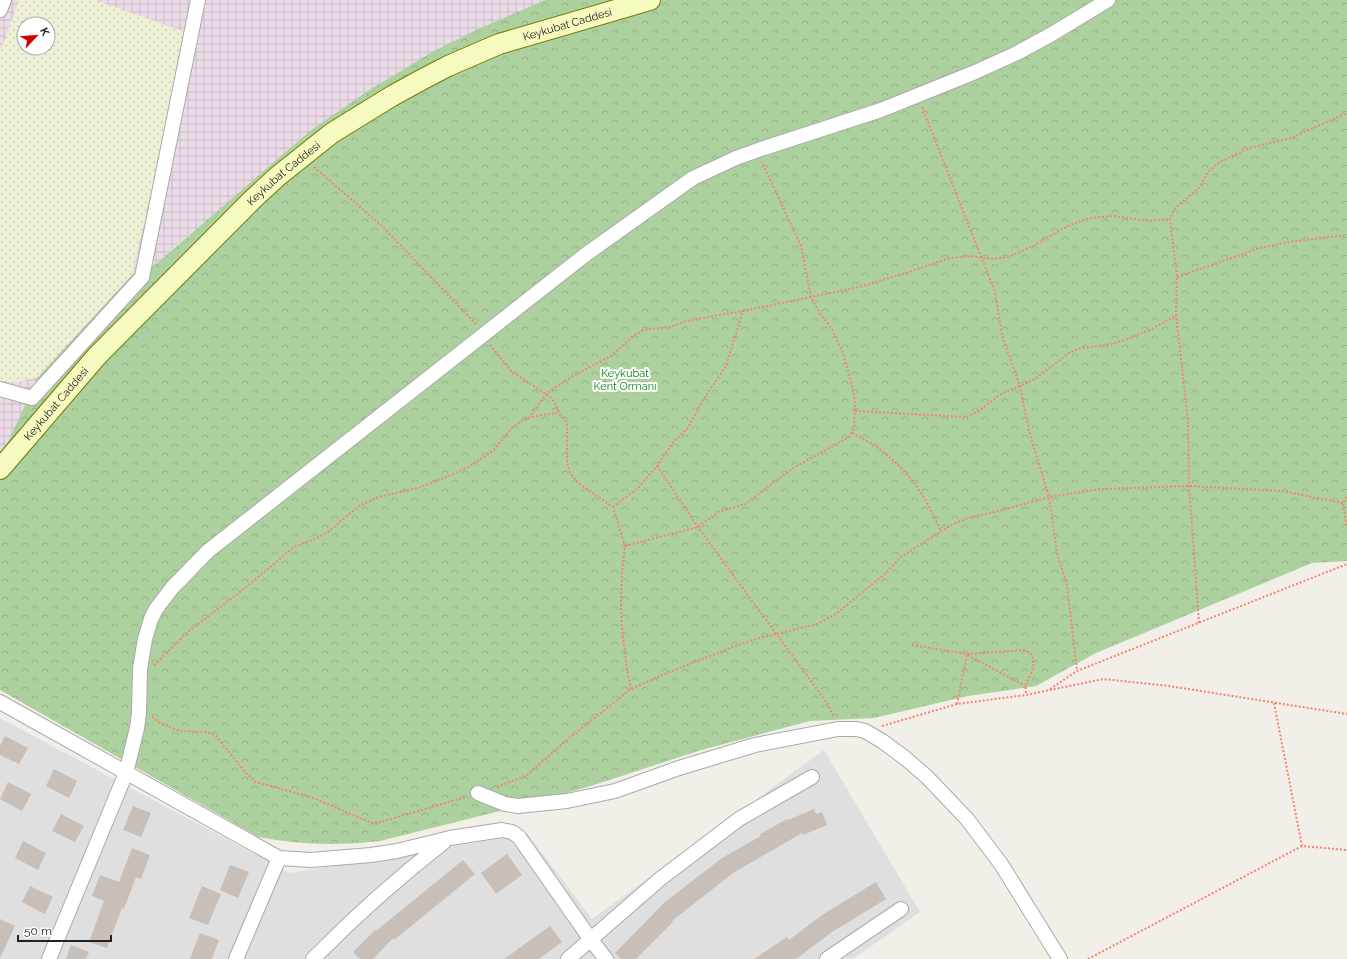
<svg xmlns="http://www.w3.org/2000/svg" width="1347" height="959" viewBox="0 0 1347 959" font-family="Raleway,sans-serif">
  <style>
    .residential { fill: #e0dfdf }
    .industrial { fill: url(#industrial-grid); fill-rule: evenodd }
    .farmland { fill: url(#farmland-dots); fill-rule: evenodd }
    .forest { fill: url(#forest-crowns) }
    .building { fill: #c7bfb8 }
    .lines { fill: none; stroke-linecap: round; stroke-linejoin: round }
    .street-casing { stroke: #a9a9a9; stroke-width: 16 }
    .secondary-casing { stroke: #707d05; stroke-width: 22 }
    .path { stroke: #fa8072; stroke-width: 2; stroke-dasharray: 2 2; stroke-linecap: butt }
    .street { stroke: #fff; stroke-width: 14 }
    .secondary { stroke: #f7fabf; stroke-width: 20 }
    .labels { text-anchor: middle; stroke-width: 4; stroke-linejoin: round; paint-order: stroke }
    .street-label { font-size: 11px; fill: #222; stroke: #fff }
    .park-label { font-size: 11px; fill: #0c8416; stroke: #fff }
  </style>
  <defs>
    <pattern id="industrial-grid" width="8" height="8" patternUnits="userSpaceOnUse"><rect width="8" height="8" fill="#ebdbe8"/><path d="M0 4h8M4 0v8" fill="none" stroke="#c9bcc7"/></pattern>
    <pattern id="farmland-dots" width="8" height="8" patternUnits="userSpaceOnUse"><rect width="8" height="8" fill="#eef0d5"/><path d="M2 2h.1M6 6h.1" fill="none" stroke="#ccceb7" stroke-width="1.8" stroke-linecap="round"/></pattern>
    <pattern id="forest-crowns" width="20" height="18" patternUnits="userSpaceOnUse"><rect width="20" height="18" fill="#add19e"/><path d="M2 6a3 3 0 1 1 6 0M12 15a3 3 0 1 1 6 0" fill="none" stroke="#95b388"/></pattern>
  </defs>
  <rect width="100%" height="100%" fill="#f2efe9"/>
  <path class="residential" d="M0 718 290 873 528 834 592 919 824 750 920 912 853 959H0Z"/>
  <path class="industrial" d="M0 0H598L374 89 174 247 74 370 0 453ZM24 24H48V48H24Z"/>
  <path class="farmland" d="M19 0H95L188 33 132 275 38 377 19 382H10L0 381V52ZM24 24H48V48H24Z"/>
  <path class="forest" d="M545 0H1347V561L1312 563 1096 653 1036 686 968 696 874 718 810 721 698 751 594 785 532 803 380 841C338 846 299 845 258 837L0 690V452L8 442 38 377 132 275 156 264 310 131 340 110 371 89 434 51 474 31Z"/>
  <path class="building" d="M5 736 28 748 19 764 0 755V746Z
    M54 769 77 781 69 798 46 786Z
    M8 782 31 794 22 811 0 799Z
    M133 806 151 813 141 837 123 830Z
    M814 809 816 814 822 812 827 825 803 835 802 833 733 873 672 921 673 922 636 959H621L615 953 665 902 722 858 761 836 760 834 787 819 788 820Z
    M61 814 84 826 75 842 52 831Z
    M23 841 46 853 38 870 15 858Z
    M132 848 150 855 141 879 136 877 124 909 122 908 107 948 89 942 104 901 92 896 100 875 119 882Z
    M507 854 522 875 496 894 481 873Z
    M463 860 475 874 394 940 393 938 373 959H360L353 952 375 930 376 931Z
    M230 865 249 872 238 898 220 890Z
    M876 882 886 899 832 932 796 959H754L787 937 789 940 822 915Z
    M30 886 53 897 45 914 22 902Z
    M202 886 221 894 208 925 189 918Z
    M0 919 15 926 0 958Z
    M550 926 562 942 539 959H504Z
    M200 933 219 940 212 959H190Z
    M71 945 89 952 86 959H66Z"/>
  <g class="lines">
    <g class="street-casing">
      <path id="street" d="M0 10 4 0
        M0 389 32 398 142 277 198 0
        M0 702 279 858 311 860 371 855 397 851 450 838 502 830 512 832 519 837 591 940 606 959
        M478 793 505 804 518 806 567 801 615 791 679 768 755 745 838 729H856L865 731 882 741 905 758 927 777 967 819 1001 864 1060 959
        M49 959 126 773 137 728 139 713 140 669 145 639 151 619 156 609 172 588 208 551 585 255 693 178 736 158 761 149 881 110 973 73 1017 53 1052 34 1108 0
        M236 959 279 858
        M313 959C354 917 398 878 444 842
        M568 959 660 879 739 819 812 777
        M827 959 901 909"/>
    </g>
    <g class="secondary-casing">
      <g id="secondary">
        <path id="s1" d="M0 469 97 356 252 200 278 176 332 133 392 96 423 79 448 66 499 44 650 0"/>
      </g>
    </g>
    <path class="path" d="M922 107 995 292 1002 335 1020 386 1029 431 1049 497 1057 553 1067 585 1077 671
      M314 167 382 226 477 325
      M1177 277 1260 248 1288 242 1347 235
      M490 345 511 371 546 394 553 400 560 414
      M855 411 966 417 979 411 999 395 1035 379 1069 353 1078 349 1112 344 1124 340 1150 330 1176 315
      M529 418 546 394 571 377 611 356 633 336 643 330 650 329 671 327 686 321 743 311 859 287 906 273 950 258 971 256 990 259 1008 257 1033 246 1068 226 1089 218 1114 216 1148 221 1170 219
      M852 433C897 455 922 486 941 532
      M657 466 698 527 827 703 834 717
      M1347 497 1343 503 1347 528
      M613 507 638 488 657 466 674 441 688 428 703 400 726 366 743 311
      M625 546 698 527 718 512 745 504 795 467 849 437 854 429 855 406 854 394 843 353 832 329 819 312 811 297 801 246 762 162
      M1199 623 1189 486 1188 421 1176 315 1177 277 1170 219 1175 208 1199 188 1208 172 1220 162 1249 148 1291 138 1347 113
      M912 645 967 654 1025 650C1042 659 1030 673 1026 685 1025 688 1026 691 1026 695
      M968 655 1025 686
      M154 665 188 632 245 588 294 547 317 538 328 532 359 506 378 497 418 488 451 475 468 467 493 451 512 428 523 420 536 416 556 413 564 418 567 424V462L570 473 578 483 613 507 625 546 622 573 621 601 622 629 627 669 631 689
      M1050 689 1077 671 1347 564
      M1274 703 1302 846
      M957 704 967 655
      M152 717 164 725 180 731 207 732 215 735 246 773 256 782 311 797 374 824 466 797
      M882 726 957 704 1026 695 1103 679 1169 686 1347 714
      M497 787 527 775 568 739 631 689 667 673 730 648 756 639 817 624 836 614 886 573 901 557 951 525 968 518 999 511 1049 497 1101 489 1189 486 1282 491 1343 503
      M1088 959 1302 846 1347 850"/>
    <use href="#street" class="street"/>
    <use href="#secondary" class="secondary"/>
  </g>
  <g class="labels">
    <g class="street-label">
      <text dy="4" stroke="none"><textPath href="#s1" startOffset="734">Keykubat Caddesi</textPath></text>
      <text dy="4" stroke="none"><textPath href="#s1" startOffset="410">Keykubat Caddesi</textPath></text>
      <text dy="4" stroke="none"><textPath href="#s1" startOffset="86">Keykubat Caddesi</textPath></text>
    </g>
    <g class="park-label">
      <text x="625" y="377">Keykubat<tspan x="625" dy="13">Kent Ormanı</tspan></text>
    </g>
  </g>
  <g transform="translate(36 36) rotate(64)"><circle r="19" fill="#ffffff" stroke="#a7a7a7"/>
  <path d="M0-3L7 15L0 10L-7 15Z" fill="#d40000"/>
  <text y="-6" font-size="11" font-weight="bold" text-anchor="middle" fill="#222222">K</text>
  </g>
  <path d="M18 935v6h93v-6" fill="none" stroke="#222222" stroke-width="2"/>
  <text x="24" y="935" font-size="12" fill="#222222" stroke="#ffffff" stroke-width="3" paint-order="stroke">50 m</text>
</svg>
